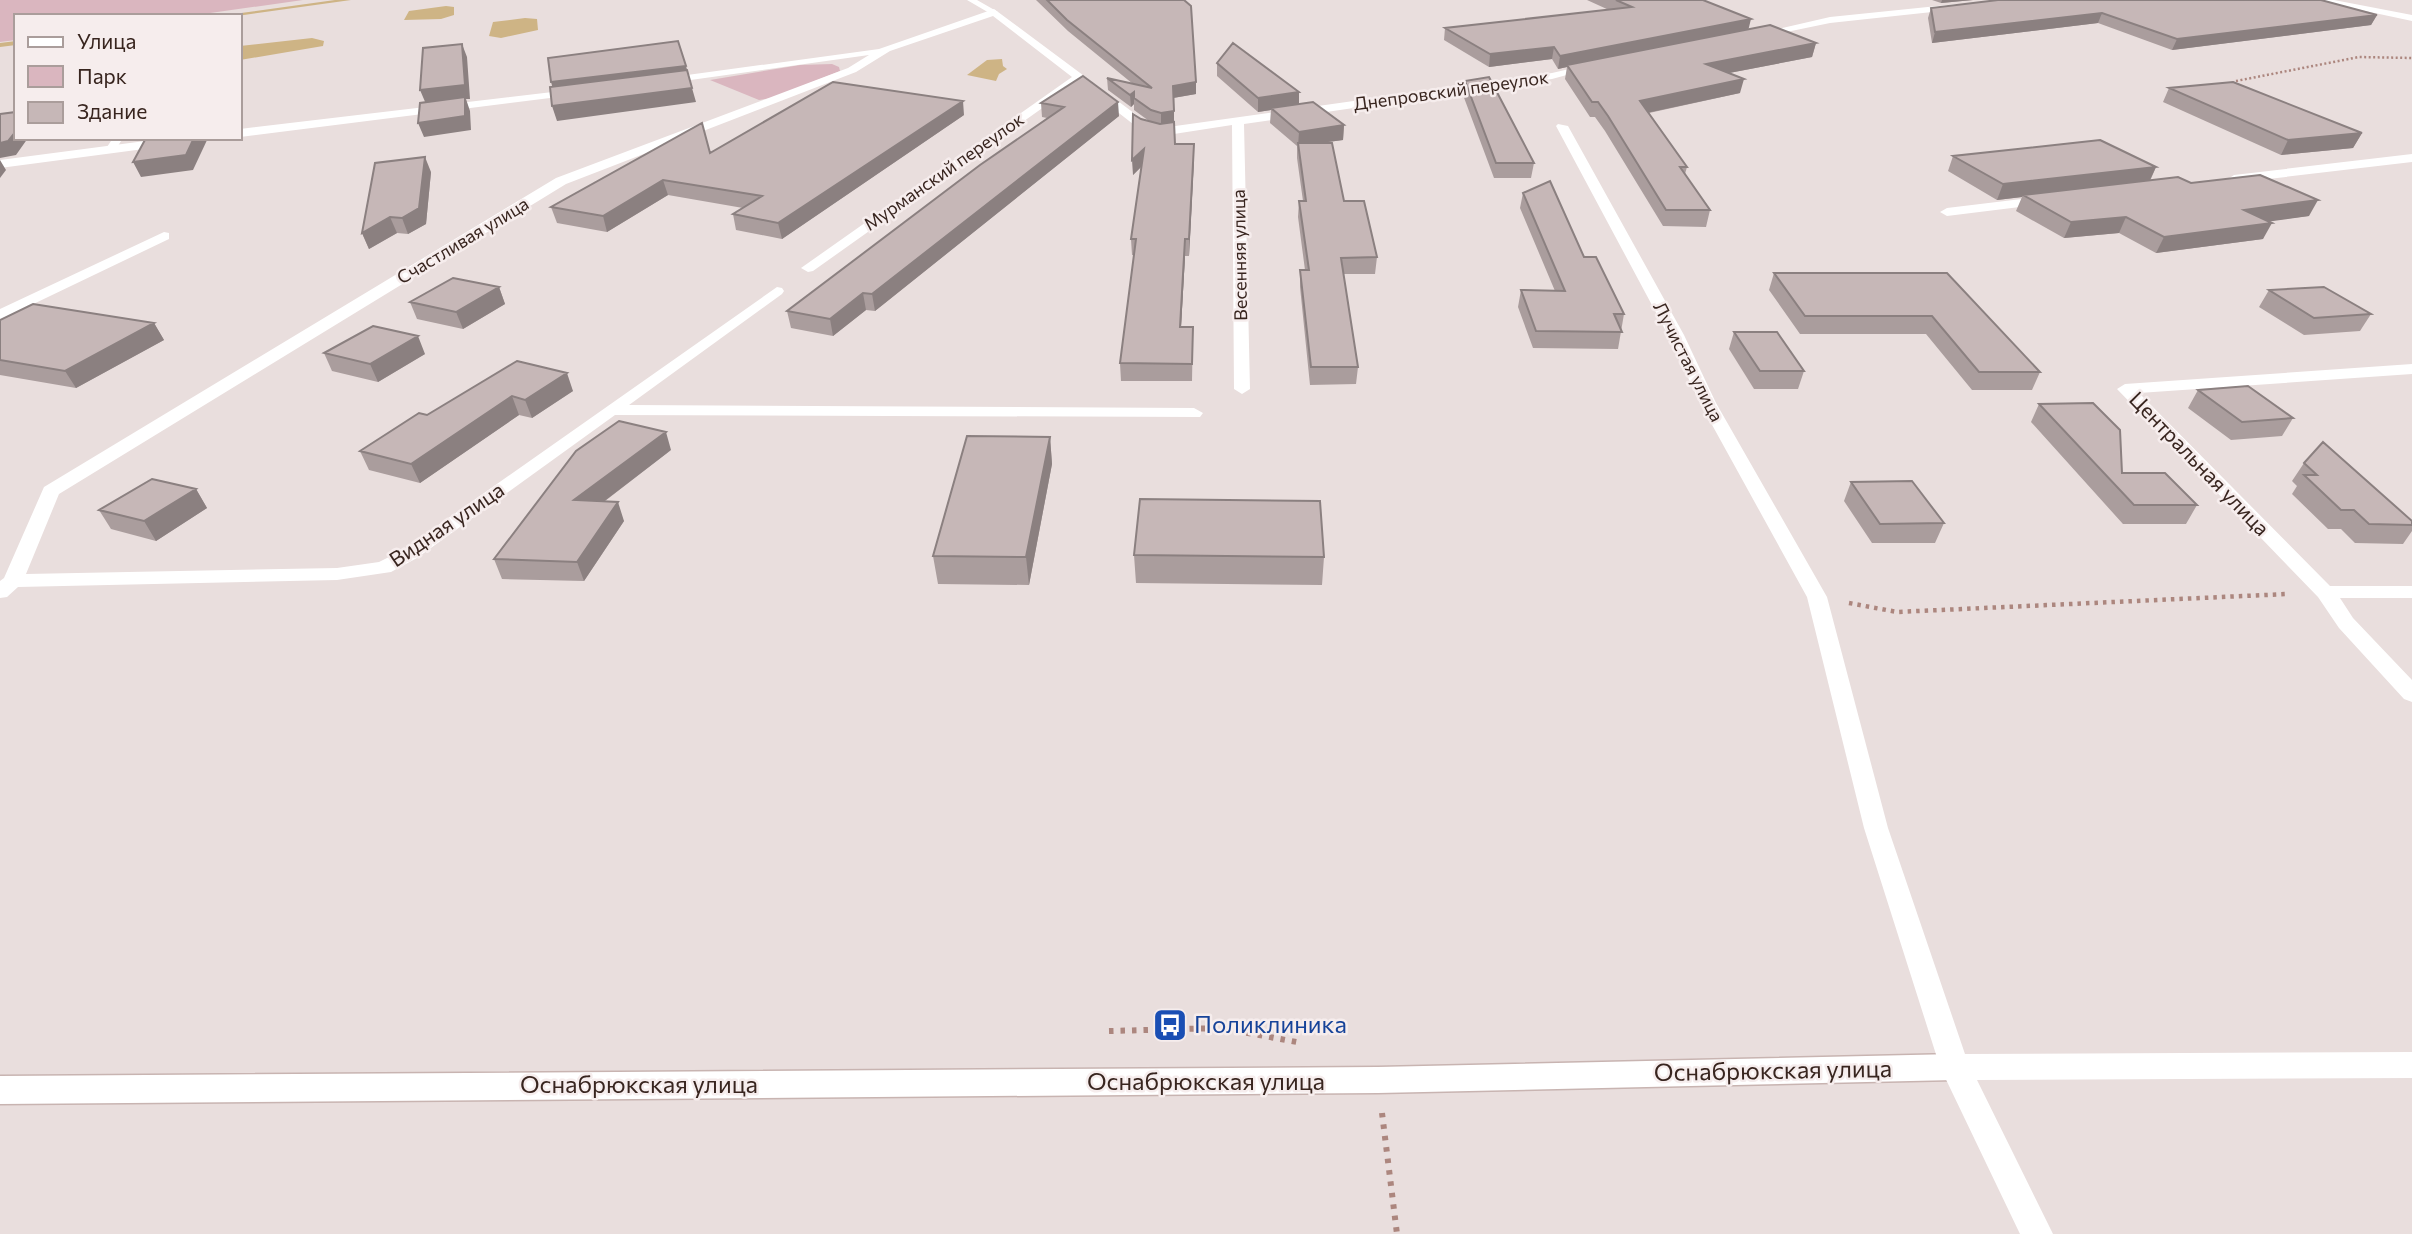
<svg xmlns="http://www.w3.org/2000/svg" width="2412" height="1234" viewBox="0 0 2412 1234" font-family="Commissioner,sans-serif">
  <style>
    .green { fill: #dab6bf }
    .water { fill: #ceb485 }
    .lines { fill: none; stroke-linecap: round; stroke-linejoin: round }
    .stream { fill: #ceb485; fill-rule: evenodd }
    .secondary-casing { stroke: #c8b4b1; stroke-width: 3 }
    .path-far2 { stroke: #ac867e; stroke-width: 2.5; stroke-dasharray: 2 2.5; stroke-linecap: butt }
    .path-far1 { stroke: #ac867e; stroke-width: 4.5; stroke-dasharray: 3.5 5; stroke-linecap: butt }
    .path { stroke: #ac867e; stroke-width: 6; stroke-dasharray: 4.5 7; stroke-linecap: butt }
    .lane { fill: #fff; fill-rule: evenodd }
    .street { fill: #fff; fill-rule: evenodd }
    .secondary { fill: #fff; fill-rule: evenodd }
    .wall { fill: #aa9d9d }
    .shaded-wall { fill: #8b8080 }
    .building { fill: #c6b7b7; stroke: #8b8080; stroke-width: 2 }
    .labels { text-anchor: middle; stroke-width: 5; stroke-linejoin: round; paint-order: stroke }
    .far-street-label { font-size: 18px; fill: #38251f; stroke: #f6eded }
    .street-label { font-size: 21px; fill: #38251f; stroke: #f6eded }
    .near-transit-label { font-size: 24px; fill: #164399; stroke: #f6eded; text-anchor: start }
    .near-street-label { font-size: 24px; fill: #38251f; stroke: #f6eded }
  </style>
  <rect width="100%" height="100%" fill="#e9dedd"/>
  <path class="green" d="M0 0H303L189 16H16V40L0 42Z
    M832 64 839 67 840 71 772 98 759 100 710 80 800 65Z"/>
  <path class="water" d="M446 6 454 7V15L441 19 404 20 409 11Z
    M525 18 537 19 538 30 501 38 489 36 493 22Z
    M312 38 324 41 323 46 240 60V46Z
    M1002 59 1003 66 1007 69 999 74 996 81 967 75 987 60Z"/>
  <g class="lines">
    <path class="stream" d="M335 0H351L237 16H219Z
      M16 41V45L0 47V43Z"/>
    <g class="secondary-casing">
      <path id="secondary" d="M1955 1054 1965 1058 1970 1067 1965 1076 1955 1080 1378 1093 0 1104V1076L1378 1067Z"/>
    </g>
    <path class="path-far2" d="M2236 81 2359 57 2412 58"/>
    <path class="path-far1" d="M1849 603 1897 612 2287 594"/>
    <path class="path" d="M1109 1031 1221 1028 1302 1043
      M1382 1113 1397 1234"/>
    <path class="lane" d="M967 0H977L998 12 991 14Z
      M113 138H123L114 152H106L105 150Z"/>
    <path class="street" d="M2314 0H2334L2412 15V21Z
      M1957 4 1962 7 1960 9 1830 23 1757 38 1752 35 1830 17Z
      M994 9 1150 125 1161 128 1552 73 1591 64 1596 67 1552 79 1244 124 1250 389 1242 394 1234 389 1232 125 1161 136 1142 131 1079 82 813 271 808 272 801 268 1072 77 993 16 890 51 856 72 566 184 59 494 26 574 337 568 379 562 403 550 777 287 782 288 784 291 782 294 629 405 1194 408 1203 413 1200 417 615 415 417 558 391 572 337 580 18 587 7 597 0 598V581L4 578 44 487 556 178 848 68 869 55 662 84 658 83V79L879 49Z
      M578 89 582 90V94L240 137V129Z
      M1558 124 1568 126 1684 335 1716 403 1827 597 1888 828 1965 1054 2412 1052V1078L1977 1080 2053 1234H2020L1940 1067 1864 828 1807 597 1700 403 1668 335 1556 126Z
      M168 138H203L197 142 0 168V160Z
      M2412 154V162L2234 183 2228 179 2234 175Z
      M2046 196 2053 200 2051 203 1947 216 1940 212 1947 208Z
      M164 232 169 233V239L0 320V309Z
      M2412 364V374L2139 393 2330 586H2412V598H2340L2353 618 2412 680V702L2404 699 2339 628 2318 597 2117 389 2125 384Z"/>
    <use href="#secondary" class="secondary"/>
  </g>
  <path class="wall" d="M1036 0H1184L1196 94 1173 98 1175 144 1194 159 1189 256H1185L1181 327H1193L1192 381H1121L1120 363 1134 255H1132L1131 239 1141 167 1133 175 1141 119 1149 121 1134 110V104L1131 107 1108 90 1107 78 1133 84 1068 31Z
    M1587 0H1703L1748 29 1816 43 1812 57 1729 73 1740 93 1649 113 1687 167 1685 174 1710 210 1706 227 1663 226 1605 131 1595 117H1590L1565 79 1567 67 1558 69 1552 59 1489 67 1444 40 1445 28 1609 10Z
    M1932 0H1973L1941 3Z
    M1931 8 2377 15 2371 25 2172 50 2098 23 1932 43 1928 18Z
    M1217 63 1299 92V105L1344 125 1343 140 1320 143 1344 201 1377 257 1375 274H1343L1358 367 1356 384 1310 385 1300 287V270H1305L1298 217 1299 201H1303L1297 158V146L1270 123 1271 110 1258 112 1217 76Z
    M1465 81 1534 163 1531 178H1494L1463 95Z
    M2169 88 2362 133 2353 148 2281 155 2163 102Z
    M1041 103 1119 116 875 311 866 310 833 336 791 328 787 311 1047 118 1042 117Z
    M964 115 782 239 736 230 733 214 743 208 668 195 607 232 557 223 551 207 710 153Z
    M1953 156 2156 167 2150 181 2191 183 2309 216 2268 221 2263 239 2156 253 2119 233 2064 238 2016 211 2022 197 1997 200 1948 171Z
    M431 172 426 224 408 234 397 233 369 249 362 233Z
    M1523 193 1584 257 1624 314 1618 349 1533 348 1518 307 1521 290 1555 291 1520 208Z
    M1774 273H1947L2040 372 2032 390H1972L1926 334H1800L1769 290Z
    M499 287 505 304 463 329 417 319 410 302Z
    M2269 290 2371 314 2360 331 2304 335 2259 307Z
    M0 320 154 323 164 340 76 388 0 375Z
    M1734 332 1804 371 1798 389H1754L1729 349Z
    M324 353 425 354 378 382 332 371Z
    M517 361 573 391 532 418 519 415 420 483 369 470 360 451 427 415Z
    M2198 390 2293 418 2282 436 2231 440 2188 408Z
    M2039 404 2122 473 2197 505 2186 524H2123L2031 422Z
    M1050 437 1052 464 1029 585 938 584 933 556Z
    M671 450 605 501 624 521 584 581 502 579 494 559Z
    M2304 463 2412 521V531L2403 544 2355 543 2341 529H2328L2292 494 2297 486 2292 481Z
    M1851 482 1944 523 1935 543H1872L1844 501Z
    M196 489 207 508 156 541 111 529 99 510Z
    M1134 555 1324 557 1322 585 1136 583Z"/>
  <path class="shaded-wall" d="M1942 0H1973L1941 3Z
    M2102 13 2098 23 1932 43 1935 32Z
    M2377 15 2371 25 2172 50 2177 39Z
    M1751 19 1748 31 1567 65V67L1558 69 1560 56Z
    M1816 43 1812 57 1703 78 1706 64Z
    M462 44 467 57 470 99H466L470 111 471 130 424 137 418 123 426 104 420 90Z
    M1554 47 1552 59 1489 67 1490 54Z
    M686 66 688 73 553 89 551 82Z
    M1744 79 1740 93 1637 115 1640 101Z
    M1196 82V94L1173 98V86Z
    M692 88 696 102 557 121 552 106Z
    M1134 92V104L1131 107 1130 95Z
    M1299 92V106L1271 108V110L1258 112V98Z
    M963 101 964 115 782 239 778 223Z
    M1118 102 1119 116 875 311 872 294Z
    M1174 111V124L1161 125V113Z
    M1344 125 1343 140 1298 146 1299 132Z
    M16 131V138H28L16 155 0 158V143Z
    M2362 133 2353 148 2281 155 2288 140Z
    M194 138H208L193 170 141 177 133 162Z
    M1194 144V159L1189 256V239Z
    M1144 149V164L1133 175 1132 160Z
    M425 157 431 172 426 224 408 234 402 218Z
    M0 160 6 170 0 178Z
    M2156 167 2149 182 2023 195 2022 197 1997 200 2003 184Z
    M663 180 668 195 607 232 603 216Z
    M2318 200 2309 216 2236 226 2244 210Z
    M390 217 397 233 369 249 362 233Z
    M2126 217 2119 233 2064 238 2071 222Z
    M2272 223 2263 239 2156 253 2164 237Z
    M1185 239V256L1180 344V327Z
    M499 287 505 304 463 329 456 312Z
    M863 293 866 310 833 336 830 319Z
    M154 323 164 340 76 388 65 371Z
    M418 336 425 354 378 382 370 364Z
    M567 373 573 391 532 418 525 400Z
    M512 396 519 415 420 483 411 464Z
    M666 432 671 450 581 519 574 500Z
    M1050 437 1052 464 1029 585 1026 557Z
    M196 489 207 508 156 541 144 521Z
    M618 502 624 521 584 581 577 562Z"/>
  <path class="building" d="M1047 0H1184L1191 6 1196 82 1173 86 1174 111 1161 113 1151 110 1134 98V92L1130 95 1107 78 1152 88 1067 20Z
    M1616 0H1703L1751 19 1560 56 1554 47 1490 54 1445 28 1632 7Z
    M1998 0H2321L2377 15 2177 39 2102 13 1935 32 1931 8Z
    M1770 25 1816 43 1706 64 1744 79 1640 101 1687 167H1680L1710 210H1666L1608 116 1598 102H1592L1567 65Z
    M678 41 686 66 551 82 548 58Z
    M1233 43 1299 92 1258 98 1217 63Z
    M462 44 465 85 420 90 423 48Z
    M687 70 692 88 552 106 550 87Z
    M1083 76 1118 102 872 294 863 293 830 319 787 311 980 165 1064 107 1041 103Z
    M1489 77 1534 163H1496L1465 81Z
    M833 82 963 101 778 223 733 214 762 196 663 180 603 216 551 207 702 123 710 153Z
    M2233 82 2362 133 2288 140 2169 88Z
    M465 97V116L418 123 420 103Z
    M1313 102 1344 125 1299 132 1271 108Z
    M16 112V131L8 141 0 143V114Z
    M1133 114 1141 119 1160 124 1174 122 1175 144H1194L1189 239H1185L1180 327H1193L1192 364 1120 363 1136 239H1131L1144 149 1132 160Z
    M146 138H194L186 155 133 162Z
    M2100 140 2156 167 2003 184 1953 156Z
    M1298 143H1332L1344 201H1364L1377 257 1341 258 1358 367H1311L1300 270H1309L1299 201H1306Z
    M425 157 419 208 402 218 390 217 362 233 375 163Z
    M2260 175 2318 200 2244 210 2272 223 2164 237 2126 217 2071 222 2023 195 2178 177 2191 183Z
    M1550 181 1584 257H1596L1624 314H1614L1622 332 1536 331 1521 290 1565 291 1523 193Z
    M1774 273H1947L2040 372H1979L1932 316H1805Z
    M453 278 499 287 456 312 410 302Z
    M2324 287 2371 314 2314 318 2269 290Z
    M33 304 154 323 65 371 0 360V320Z
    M373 326 418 336 370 364 324 353Z
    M1734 332H1777L1804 371H1760Z
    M517 361 567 373 525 400 512 396 411 464 360 451 419 413 427 415Z
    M2248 386 2293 418 2242 422 2198 390Z
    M2093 403 2120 430 2122 473H2165L2197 505H2134L2039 404Z
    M619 421 666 432 574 500 618 502 577 562 494 559 576 451Z
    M967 436 1050 437 1026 557 933 556Z
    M2323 442 2412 521V525L2369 524 2354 510H2341L2304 475H2317L2304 463Z
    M152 479 196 489 144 521 99 510Z
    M1912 481 1944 523 1880 524 1851 482Z
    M1140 499 1320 501 1324 557 1134 555Z"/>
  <defs>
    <g id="bus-square" transform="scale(1.75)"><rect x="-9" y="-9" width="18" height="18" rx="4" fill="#1a4fb4" stroke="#f6eded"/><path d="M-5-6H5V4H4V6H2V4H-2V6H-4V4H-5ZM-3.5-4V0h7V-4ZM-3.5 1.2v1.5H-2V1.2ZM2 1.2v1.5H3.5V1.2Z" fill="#fff"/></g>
  </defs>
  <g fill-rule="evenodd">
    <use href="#bus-square" x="1170" y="1025"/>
  </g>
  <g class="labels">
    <g class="far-street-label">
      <text transform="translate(1451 91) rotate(-8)" y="6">Днепровский переулок</text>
      <text transform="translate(944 172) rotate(-35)" y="6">Мурманский переулок</text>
      <text transform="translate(463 241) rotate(-31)" y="6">Счастливая улица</text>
      <text transform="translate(1240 255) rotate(-91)" y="6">Весенняя улица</text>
      <text transform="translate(1688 362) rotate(63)" y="6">Лучистая улица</text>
    </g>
    <g class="street-label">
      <text transform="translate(2199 464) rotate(46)" y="7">Центральная улица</text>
      <text transform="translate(447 525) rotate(-34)" y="7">Видная улица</text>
    </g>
    <g class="near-transit-label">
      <text x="1194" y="1033">Поликлиника</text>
    </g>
    <g class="near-street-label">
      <text transform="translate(1773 1071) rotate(-1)" y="8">Оснабрюкская улица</text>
      <text x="1206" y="1090">Оснабрюкская улица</text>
      <text x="639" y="1093">Оснабрюкская улица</text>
    </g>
  </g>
  <rect x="14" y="14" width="228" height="126" fill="#f6eded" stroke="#aa9d9b" stroke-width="2"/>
  <rect x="28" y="37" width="35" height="10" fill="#ffffff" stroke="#aa9d9b" stroke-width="2"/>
  <text x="77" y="49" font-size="21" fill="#38251f">Улица</text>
  <rect x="28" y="66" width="35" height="21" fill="#dab6bf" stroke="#aa9d9b" stroke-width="2"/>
  <text x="77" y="84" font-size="21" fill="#38251f">Парк</text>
  <rect x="28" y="102" width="35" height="21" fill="#c6b7b7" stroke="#aa9d9b" stroke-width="2"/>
  <text x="77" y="119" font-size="21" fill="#38251f">Здание</text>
</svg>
